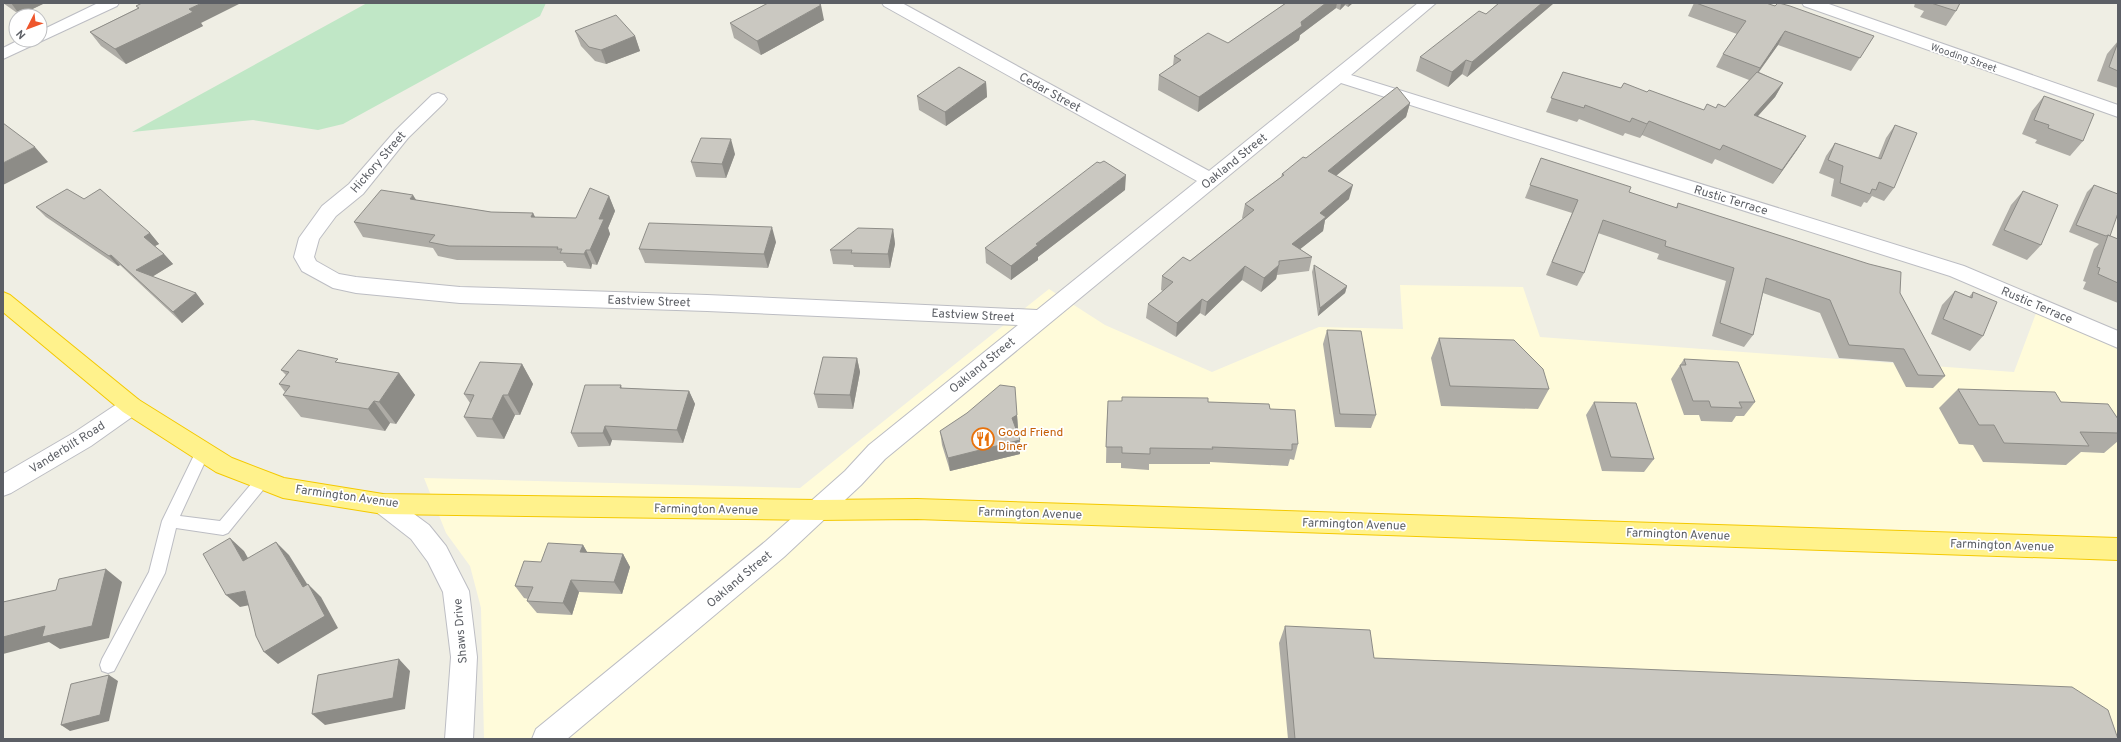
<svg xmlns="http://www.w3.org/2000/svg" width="2121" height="742" viewBox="0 0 2121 742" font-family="Overpass,sans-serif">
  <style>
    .commercial { fill: #fffbda }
    .green { fill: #c0e7c6 }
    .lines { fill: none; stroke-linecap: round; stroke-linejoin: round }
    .lane-casing { stroke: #bcbdc3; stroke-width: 2 }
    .street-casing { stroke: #bcbdc3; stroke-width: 2 }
    .highway-casing { stroke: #f4c900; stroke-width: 2 }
    .lane { fill: #fff; fill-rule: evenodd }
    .street { fill: #fff; fill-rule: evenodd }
    .highway { fill: #fff28c; fill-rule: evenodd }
    .wall { fill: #aeaca6 }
    .shaded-wall { fill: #8d8c87 }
    .building { fill: #cac8c1; stroke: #8d8c87 }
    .labels { text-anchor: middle; stroke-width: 3.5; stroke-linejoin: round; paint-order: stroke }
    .far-street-label { font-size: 10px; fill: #5c5f65; stroke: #fff }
    .street-label { font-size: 12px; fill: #5c5f65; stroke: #fff }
    .food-label { font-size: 12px; fill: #c56008; stroke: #fff; text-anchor: start }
  </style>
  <rect width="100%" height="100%" fill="#efeee4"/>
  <path class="commercial" d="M1400 285 1523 287 1540 337 2014 372 2041 300 2118 332V739H484L481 608 470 566 446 533 424 478 800 488 1049 289 1105 325 1212 372 1319 327 1403 329Z"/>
  <path class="green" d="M367 3H546L540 16 343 124 318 130 253 120 132 132Z"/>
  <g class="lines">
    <g class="lane-casing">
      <path id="lane" d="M203 445 208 447 210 451 180 516 220 521 258 476 263 474 268 476 271 480 228 533 223 535 176 528 165 573 114 671 108 673 102 671 100 665 102 659 149 572 162 521 198 447Z"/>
    </g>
    <g class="street-casing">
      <path id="street" d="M98 3H119L117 6 3 59V48L19 40H40V31Z
        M882 3H902L1209 171 1418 3H1436L1351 75 1964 266 2118 331V348L1950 276 1341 83 885 459 861 485 784 557 567 739H532L536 729 766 541 845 471 869 445 1018 325 707 311 460 303 356 293 333 288 302 271 294 257 299 238 322 206 349 184 396 130 432 95 438 93 444 95 447 99 444 103 408 138 363 194 336 216 319 239 314 257 316 261 339 274 356 277 460 287 707 295 1037 310 1197 181 884 6Z
        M1802 3H1826L2118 105V117L1804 6Z
        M131 397 139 400 142 406 139 412 91 446 11 493 3 496V474L75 432 123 400Z
        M383 494 391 497 429 525 446 546 469 591 477 657 473 739H445L451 657 443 592 428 562 411 539 375 511 371 504 375 497Z"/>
    </g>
    <g class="highway-casing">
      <path id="highway" d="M3 292 10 295 139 400 232 458 284 478 383 494 818 500 917 499 2118 538V560L917 519 818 520 383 514 283 498 216 472 123 412 3 312Z"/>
    </g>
    <use href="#lane" class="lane"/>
    <use href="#street" class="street"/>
    <use href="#highway" class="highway"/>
  </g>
  <path class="wall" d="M3 3H45L20 15Z
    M1286 3H1353L1348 7 1345 5 1340 10 1336 8 1300 35 1299 40 1198 112 1158 90 1159 75 1173 66 1174 56 1228 43Z
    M1499 3H1554L1467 77 1462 74 1448 87 1416 71 1420 57 1486 14Z
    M1694 3H1766L1874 36 1851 71 1778 45 1759 72 1783 83 1775 97 1758 116 1806 136 1797 150 1773 184 1715 159 1712 164 1642 135 1640 138 1625 133 1623 136 1579 119 1577 122 1546 112 1563 72 1621 88 1647 92 1704 110 1725 107 1749 80 1716 67 1723 54 1737 34 1688 16Z
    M1915 3H1960L1956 11 1946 26 1920 17 1924 11 1914 7Z
    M136 6 201 23 203 26 126 64 101 46 90 32 138 8Z
    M824 20 761 55 734 38 730 23Z
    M575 31 635 36 640 51 606 64 595 61 581 46Z
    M2118 41V88L2097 81 2107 54Z
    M986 82 987 97 946 126 919 110 917 96Z
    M2044 96 2083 141 2070 156 2035 143 2037 140 2022 134 2032 111Z
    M1410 103 1406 117 1336 176 1349 199 1325 220 1323 231 1300 249 1312 257 1309 271 1277 275 1276 279 1261 292 1242 280 1205 316 1200 313 1176 337 1146 318 1148 304 1163 291 1161 290 1162 276 1190 261 1243 219 1242 218 1245 204 1281 177 1282 174 1306 158Z
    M1895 125 1894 188 1884 201 1872 196 1867 203 1864 202 1861 207 1831 196 1834 179 1819 173 1826 156 1835 143 1878 158 1886 138Z
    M735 154 726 178 696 177 691 162Z
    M1541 158 1629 192 1676 208 1678 203 1900 293 1945 376 1933 388 1906 387 1893 362 1839 358 1820 313 1763 293 1753 335 1744 347 1712 336 1726 281 1657 259 1659 254 1598 233 1584 273 1577 286 1546 275 1572 213 1525 198Z
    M2094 185 2110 236 2118 239V303L2083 289 2086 282 2083 281 2094 249 2099 244 2069 232 2087 192Z
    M1125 190 1038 257V260L1011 280 986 263 985 248Z
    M2023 191 2041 245 2027 260 1992 245 2011 205Z
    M609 196 615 211 608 228 610 234 597 265 592 264 591 269 567 267 565 263H564L563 261 457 260 438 256 433 248 363 237 354 222 416 200 491 212 533 213 535 217 576 218Z
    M84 199 150 233 159 244 155 246 164 254 173 264 152 277 196 293 204 304 182 323 120 265 118 266 46 217 36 207Z
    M893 229 895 244 890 268 854 267 853 265 833 264 830 250Z
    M776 242 768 268 645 263 639 249Z
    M1314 265 1347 286 1345 293 1318 316 1312 272Z
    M1955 291 1969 297 1973 292 1983 336 1970 351 1931 334 1942 305Z
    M1327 330 1376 415 1371 428 1335 427 1323 344Z
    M1439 338 1549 389 1538 409 1441 406 1431 358Z
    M857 358 860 372 853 409 818 408 814 394Z
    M1684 359 1755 402 1744 416H1736L1732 422 1701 421 1699 415H1684L1671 379Z
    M340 363 399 373 415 395 396 424 390 423 385 431 301 417 283 395 285 392 279 384 286 375 281 370Z
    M522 364 533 384 520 415H515L504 439 477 437 464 417 470 403 464 394Z
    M621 385 622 388 689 391 695 404 683 443 612 440 610 446 578 447 571 433Z
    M1958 389 2061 402 2118 419V441L2104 453 2081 452 2066 465 1983 462 1973 445 1959 444 1939 408Z
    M1122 401 1208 402 1270 409 1298 444 1294 460 1290 459 1288 466 1210 462V464H1149V470L1121 468V463H1106L1107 417Z
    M1594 402 1654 459 1644 472 1602 471 1586 415Z
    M1017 415 1018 429 1016 430 1020 454 950 471 942 445 940 431Z
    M583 545 587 552 623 554 630 567 622 594 579 592 572 615 537 613 527 601 528 599 524 598 515 586 541 562Z
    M1285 626 1374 658 2118 739H1288L1279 643Z"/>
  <path class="shaded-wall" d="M11 3H45L20 15Z
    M202 3H241L201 23 203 26 126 64 115 49 189 9Z
    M1326 3H1337L1336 8 1300 35 1299 40 1198 112 1199 97Z
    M1341 3H1346L1345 5 1340 10Z
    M1349 3H1353L1348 7Z
    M1542 3H1554L1467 77 1472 62Z
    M821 5 824 20 761 55 757 41Z
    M1785 31 1778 45 1752 81 1760 68Z
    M635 36 640 51 606 64 601 50Z
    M1466 60 1462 74 1448 87 1452 72Z
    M986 82 987 97 946 126 945 112Z
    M1783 83 1775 97 1746 129 1754 115Z
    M1410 103 1406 117 1325 185 1328 171Z
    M1649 121 1642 135 1640 138 1647 124Z
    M1806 136 1797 150 1773 184 1782 170Z
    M731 139 735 154 726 178 722 164Z
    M35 147 48 162 3 185V163Z
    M1126 175 1125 190 1038 257V260L1011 280V266L1036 244Z
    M1353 185 1349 199 1325 220 1323 231 1289 258 1292 244 1320 213Z
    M413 195 422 209 410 199Z
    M609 196 615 211 608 228 610 234 597 265 590 250 599 219Z
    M533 213 540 227 531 217Z
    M772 227 776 242 768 268 764 254Z
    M893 229 895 244 890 268 888 254Z
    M150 233 159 244 153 247 144 237Z
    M586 250 592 264 591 269 584 254Z
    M164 254 173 264 145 281 136 270Z
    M111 255 120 265 118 266 109 256Z
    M1279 265 1276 279 1261 292 1264 278Z
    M1245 266 1242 280 1205 316 1207 302Z
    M1347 286 1345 293 1318 316 1320 308Z
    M196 293 204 304 182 323 173 312Z
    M1202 299 1200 313 1176 337 1177 323Z
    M857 358 860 372 853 409 850 395Z
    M522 364 533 384 520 415 508 395Z
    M399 373 415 395 396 424 379 402Z
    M689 391 695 404 683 443 677 430Z
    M503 395 515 415 504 439 492 419Z
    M374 401 390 423 385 431 368 409Z
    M1017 415 1018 429 1013 432 1012 418Z
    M605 426 612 440 610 446 603 433Z
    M1020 440V454L950 471 948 458Z
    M230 538 244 551 257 574 243 561Z
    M276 542 289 555 314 595 308 584 321 597 338 628 278 664 264 652 303 587Z
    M583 545 590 557 580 552Z
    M623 554 630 567 622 594 614 582Z
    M106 569 122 582 109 638 60 649 49 642 3 654V637Z
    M571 580 579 592 572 615 563 603Z
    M245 591 259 603 240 607 226 595Z
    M399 659 410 671 405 709 325 725 312 714Z
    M109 675 118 681 109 721 70 731 61 725Z"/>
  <path class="building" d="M142 3H202L189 9 193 12 115 49 90 32 139 8 136 6Z
    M768 3H818L821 5 757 41 730 23Z
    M1286 3H1326L1301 22 1302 26 1199 97 1159 75 1181 60 1174 56 1208 33 1228 43Z
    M1499 3H1542L1472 62 1466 60 1452 72 1420 57 1479 11 1486 14Z
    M1696 3H1766L1775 6 1778 3H1779L1790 6 1874 36 1860 58 1785 31 1760 68 1723 54 1746 21Z
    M1931 3H1960L1956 11Z
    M616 15 635 36 601 50 589 47 575 31Z
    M2118 42V71L2109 67Z
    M959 67 986 82 945 112 917 96Z
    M1563 72 1621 88 1624 83 1647 92 1649 90 1704 110 1707 104 1716 108 1718 104 1725 107 1757 72 1783 83 1754 115 1806 136 1782 170 1723 145 1720 150 1649 121 1647 124 1632 118 1630 122 1585 105 1584 108 1551 98Z
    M1397 87 1410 103 1328 171 1353 185 1320 213 1326 217 1292 244 1312 257 1279 261V265L1264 278 1245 266 1207 302 1202 299 1177 323 1148 304 1173 282 1162 276 1183 257 1190 261 1254 210 1245 204 1284 175 1282 174 1303 157 1306 158Z
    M2044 96 2094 114 2083 141 2048 128 2049 125 2034 120Z
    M3 123 35 147 3 163Z
    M1895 125 1917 133 1894 188 1879 182 1876 190 1872 189 1870 194 1840 183 1843 166 1828 160 1835 143 1881 159Z
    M701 138 731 139 722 164 691 162Z
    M1541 158 1631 187 1629 192 1677 208 1678 203 1869 264 1901 272 1900 293 1945 376 1918 375 1904 349 1849 345 1830 300 1766 278 1753 335 1720 323 1734 268 1665 246 1666 241 1603 220 1584 273 1552 262 1578 200 1530 185Z
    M1104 161 1126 175 1036 244 1038 245 1011 266 985 248 1097 162 1100 163Z
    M2094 185 2118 194V213L2110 236 2108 235 2106 236 2076 225Z
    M590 188 609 196 599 219H604L590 250H586L584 254 560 253 562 249H557L558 247 449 246 429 242 435 235 354 222 381 190 413 195 410 199 491 212 533 213 531 217 576 218Z
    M67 189 84 199 100 189 150 233 144 237 164 254 136 270 196 293 173 312 111 255 109 256 36 207Z
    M2023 191 2058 205 2041 245 2004 230Z
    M649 223 772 227 764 254 639 249Z
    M858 228 893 229 888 254 851 253 852 250H830Z
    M2108 235 2118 239V283L2098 274 2100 268 2097 267Z
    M1314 265 1347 286 1320 308Z
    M1955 291 1972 298 1973 292 1997 302 1983 336 1943 319Z
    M1327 330 1361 331 1376 415 1340 414Z
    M1439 338 1514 340 1543 369 1549 389 1450 386Z
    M298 350 338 359 335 362 399 373 379 402 374 401 368 409 283 395 290 386 279 384 289 372 281 370Z
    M823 357 857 358 850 395 814 394Z
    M1684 359 1738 362 1755 402H1739L1742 408 1711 407 1709 401H1693L1680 365H1686Z
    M480 362 522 364 508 395H503L492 419 464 417 474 395 464 394Z
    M585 385H621L620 388 689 391 677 430 605 426 603 433H571Z
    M1000 385 1015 387 1017 415 1012 418 1020 440 948 458 940 431 967 413Z
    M1958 389 2055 392 2061 402 2108 404 2118 419V433L2080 432 2089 446 2004 443 1994 425H1979Z
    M1122 397 1208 398V402L1269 404 1270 409 1295 410 1298 444H1292V450L1212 447 1213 449 1150 448V454L1122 453V447H1106L1108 401H1122Z
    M1594 402 1636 403 1654 459 1611 457Z
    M230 538 243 561 276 542 303 587 308 584 325 616 264 652 256 636 245 591 226 595 203 554Z
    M548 543 583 545 580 552 623 554 614 582 571 580 563 603 527 601 533 587 515 586 524 561 541 562Z
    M106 569 92 626 42 637 45 626 3 637V602L56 590 59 579Z
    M1285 626 1370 630 1374 658 2072 687 2108 710 2118 739H1295Z
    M399 659 393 698 312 714 318 675Z
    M109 675 100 715 61 725 71 684Z"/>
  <defs>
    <g id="restaurant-ring" transform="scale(1.15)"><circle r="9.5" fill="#fff" stroke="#e8710a" stroke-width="1.5"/><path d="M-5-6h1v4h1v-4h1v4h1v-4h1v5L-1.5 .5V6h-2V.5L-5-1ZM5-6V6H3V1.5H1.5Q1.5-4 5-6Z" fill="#e8710a"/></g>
  </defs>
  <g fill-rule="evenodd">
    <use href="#restaurant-ring" x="983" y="439"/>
  </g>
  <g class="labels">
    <g class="far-street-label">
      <text transform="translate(1964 57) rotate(19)" y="4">Wooding Street</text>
    </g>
    <g class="street-label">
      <text transform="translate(1050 92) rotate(29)" y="4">Cedar Street</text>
      <text transform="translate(1234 161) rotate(-39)" y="4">Oakland Street</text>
      <text transform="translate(378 162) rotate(-49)" y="4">Hickory Street</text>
      <text transform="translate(1731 200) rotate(17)" y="4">Rustic Terrace</text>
      <text transform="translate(649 301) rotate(2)" y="4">Eastview Street</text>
      <text transform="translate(2037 305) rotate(23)" y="4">Rustic Terrace</text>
      <text transform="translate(973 315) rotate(3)" y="4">Eastview Street</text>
      <text transform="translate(982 365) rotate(-39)" y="4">Oakland Street</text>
      <text transform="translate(67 447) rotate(-32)" y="4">Vanderbilt Road</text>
      <text transform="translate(347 496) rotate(8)" y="4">Farmington Avenue</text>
      <text transform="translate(706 509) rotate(1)" y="4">Farmington Avenue</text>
      <text transform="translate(1030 513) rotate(2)" y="4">Farmington Avenue</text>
      <text transform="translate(1354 524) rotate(2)" y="4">Farmington Avenue</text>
      <text transform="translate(1678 534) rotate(2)" y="4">Farmington Avenue</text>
      <text transform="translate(2002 545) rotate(2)" y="4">Farmington Avenue</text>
      <text transform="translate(739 579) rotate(-40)" y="4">Oakland Street</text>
      <text transform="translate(460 631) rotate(-95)" y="4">Shaws Drive</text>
    </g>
    <g class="food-label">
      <text x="998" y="436">Good Friend<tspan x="998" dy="14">Diner</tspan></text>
    </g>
  </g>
  <rect width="2121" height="742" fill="none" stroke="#5c5f65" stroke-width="8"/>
  <g transform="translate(28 28) rotate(228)"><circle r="19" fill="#ffffff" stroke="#bebfc1"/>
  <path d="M0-3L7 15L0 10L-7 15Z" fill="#ee562c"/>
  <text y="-6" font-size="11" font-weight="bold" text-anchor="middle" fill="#5c5f65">N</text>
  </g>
</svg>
